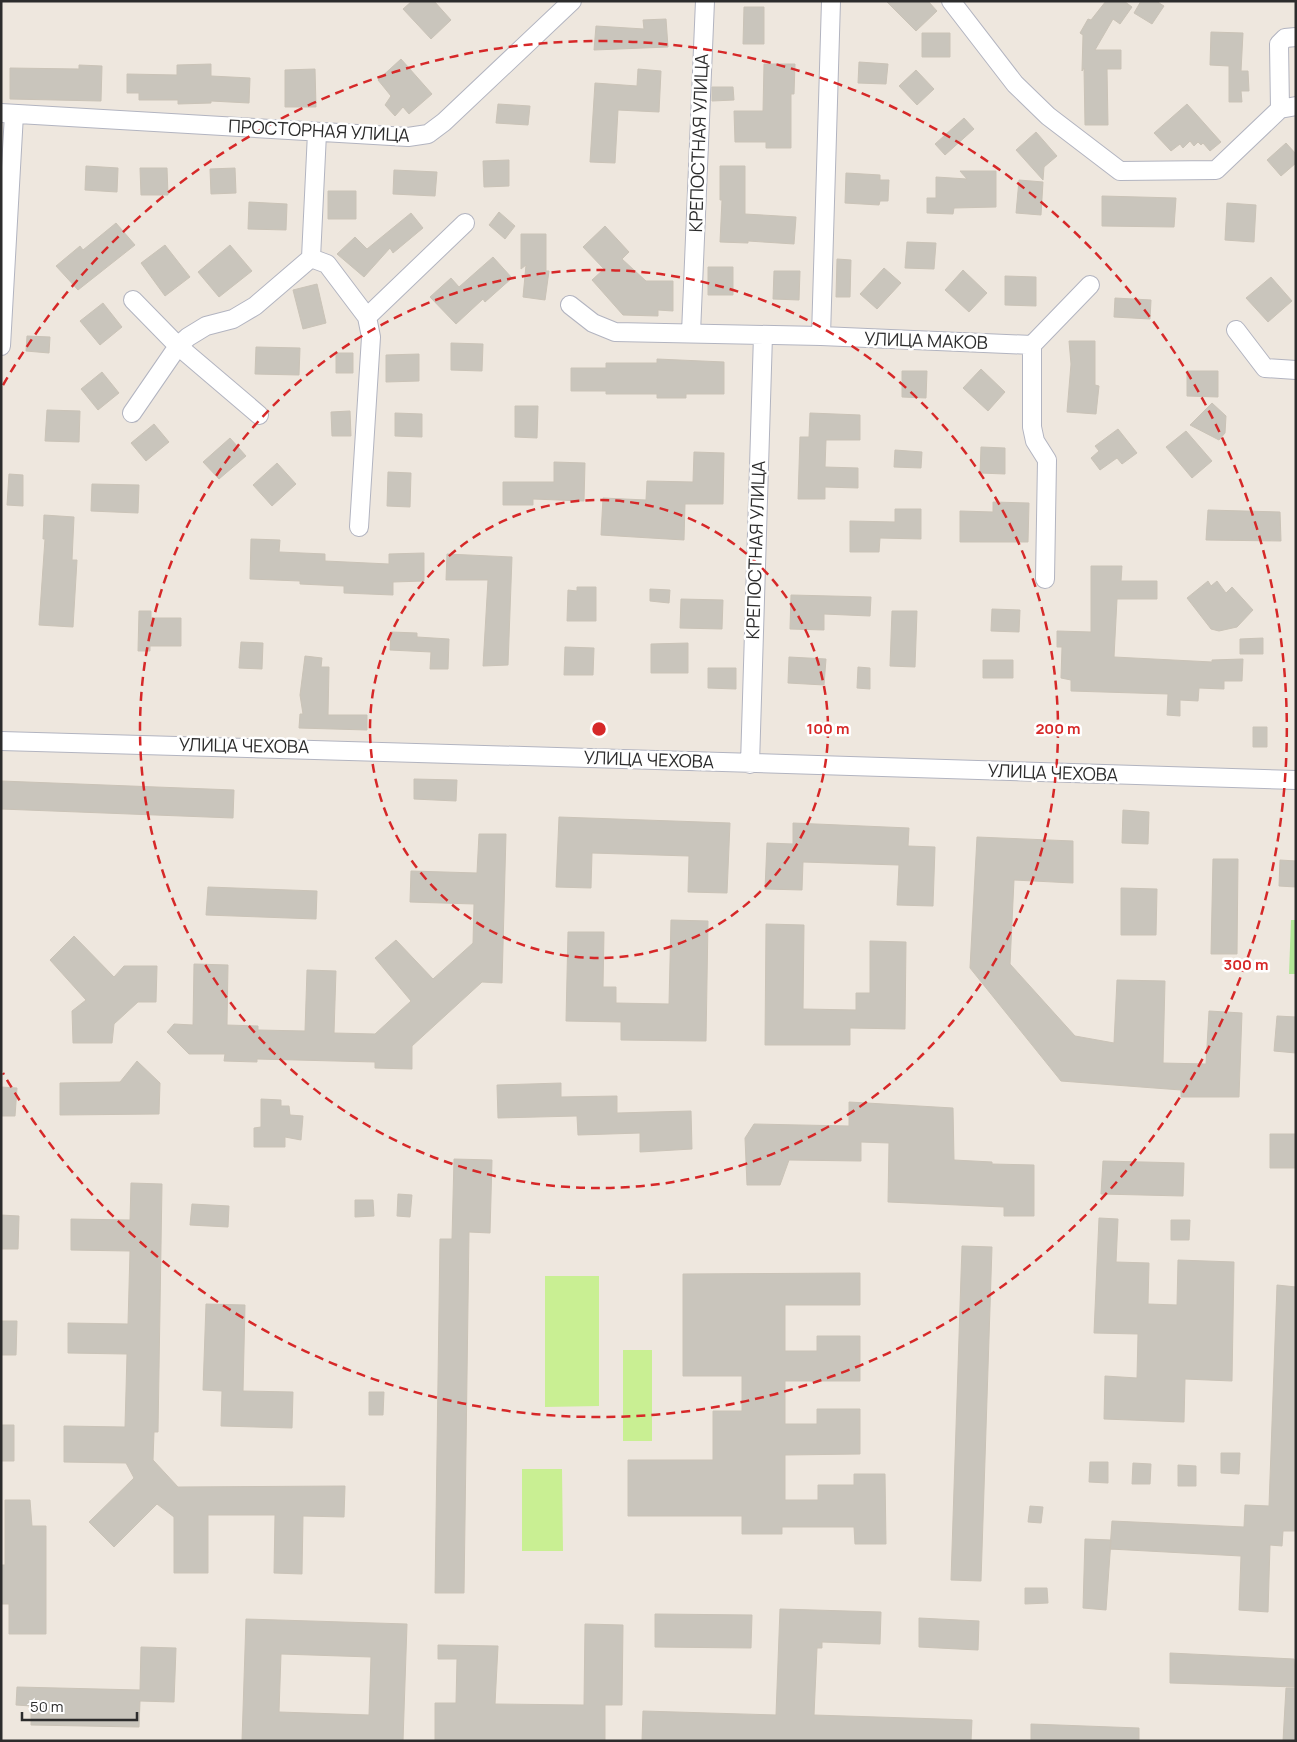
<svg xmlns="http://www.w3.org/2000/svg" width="1297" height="1742" viewBox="0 0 1297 1742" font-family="Manrope,sans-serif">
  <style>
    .green { fill: #b3e798 }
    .pitch { fill: #c9ef93 }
    .building { fill: #c9c5bc; stroke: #cac3b7; fill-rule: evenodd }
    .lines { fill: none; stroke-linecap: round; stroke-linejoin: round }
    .minor-casing { stroke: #b2b4c0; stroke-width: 20 }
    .minor { stroke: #fff; stroke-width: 18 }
    .ring { fill: none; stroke: #d62828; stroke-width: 2.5; stroke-dasharray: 9 6 }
    .labels { text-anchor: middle; stroke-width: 5; stroke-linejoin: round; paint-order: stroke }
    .street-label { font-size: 18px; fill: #2c2c2c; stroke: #fff }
    .centre { fill: #d62828; stroke: #fff; stroke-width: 2.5 }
    .ring-label { font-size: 15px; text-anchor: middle; font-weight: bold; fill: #d62828; stroke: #fff; stroke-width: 5; stroke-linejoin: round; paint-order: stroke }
  </style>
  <rect width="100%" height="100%" fill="#eee7de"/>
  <path class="green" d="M1291 920H1296V974H1289Z"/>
  <path class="pitch" d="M545 1276H599V1406L545 1407Z
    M623 1350H652V1441H623Z
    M522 1469H562L563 1551H522Z"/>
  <path class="building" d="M412 1H434L451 20 431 39 403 9Z
    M886 1H928L937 11 916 31Z
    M1106 1H1124L1132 7 1120 24 1113 19 1095 50H1121V69H1107L1108 125H1085L1084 68 1082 71 1083 35 1080 33 1088 19 1091 20Z
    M1141 1H1156L1164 6 1152 24 1134 13Z
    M744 7H764V44H743Z
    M666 19 668 47 594 50 596 26 644 29 643 20Z
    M1211 32 1243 33 1241 71H1248L1249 91H1241L1242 102H1229V66L1210 65Z
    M922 33H950V57H922Z
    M401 59 432 94 409 114 403 107 395 116 385 105 391 96 378 80Z
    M859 62 888 64 886 84 858 83Z
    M211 64V76L250 78 249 103 211 101V103L178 104V100H139V93H127V74L177 75V65Z
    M764 64H795L794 94H791V148H766V142H735L734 111H763Z
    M79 65 102 66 101 101 10 99V68L79 69Z
    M315 69 316 107H285V70Z
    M638 69 661 71 659 112 618 110 615 163 590 162 595 83 637 86Z
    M916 70 934 89 917 105 899 86Z
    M712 87H733L734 100 712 101Z
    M498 104 530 106 528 125 496 123Z
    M1187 104 1221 142 1210 151 1203 143 1201 145 1198 142 1194 146 1190 141 1183 148 1180 144 1171 151 1154 133Z
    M964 118 974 129 945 155 935 144Z
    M1036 132 1057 156 1044 167 1043 180 1016 150Z
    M1286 143 1296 154V163L1281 176 1267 160Z
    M509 160V186L484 187 483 161Z
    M86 166 118 168 117 192 85 190Z
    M720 166H745V214L796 217 794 244 748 241V243L720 242 722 200H720Z
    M140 168H167L168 195H141Z
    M235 168 236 193 211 194 210 169Z
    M394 170 437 172 435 196 393 194Z
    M960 171H996V207L954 208 953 214 927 213V198H936V177L967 179Z
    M846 173 880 175V180H889L888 201H880L879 205 845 203Z
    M1019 180 1043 182 1041 215 1016 213Z
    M328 191H356V219H328Z
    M1102 196 1176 198 1174 227 1102 226Z
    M249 202 287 204 286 230 248 229Z
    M1227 203 1256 205 1254 242 1225 240Z
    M499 212 515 226 505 239 489 225Z
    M411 213 423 228 393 253 390 248 364 277 337 254 355 237 367 249Z
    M116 223 135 245 78 290 56 266 80 246 83 250Z
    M605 226 629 252 622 259 646 281H673V311L658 310V316L623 315 592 280 604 269 583 247Z
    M521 234H546V271H549L545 300 523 297 526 265 521 269Z
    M907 242 936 243 934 269 905 268Z
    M165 245 190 277 165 296 141 263Z
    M230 245 252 271 219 297 198 272Z
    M493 257 512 278 485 302 483 299 456 324 430 297 451 278 459 287Z
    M837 259 851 260 850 297H836Z
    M708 267H733V295H708Z
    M884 268 901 283 877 309 860 294Z
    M963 270 987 293 969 312 945 290Z
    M774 271H800L799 300 773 299Z
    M1005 276 1036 277V306L1005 305Z
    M1271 277 1292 301 1268 322 1246 298Z
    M317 284 326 323 303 329 293 290Z
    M1115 298 1151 300 1150 319 1114 317Z
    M103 303 122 327 100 345 80 321Z
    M27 336 50 337 49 353 26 351Z
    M1069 341H1095V385L1099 386 1096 414 1067 412 1071 364Z
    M451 343 483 344 482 371 451 370Z
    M256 347 300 348 299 375 255 374Z
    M336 353H353V373H336Z
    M419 354V381L386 382V355Z
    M657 359 724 362V394H686V398H657V394H606V391H571V368H606V363H657Z
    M981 369 1005 392 988 411 963 388Z
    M902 371H927L926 398 902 397Z
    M1187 371H1218V397L1187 396Z
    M102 372 119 393 98 410 81 389Z
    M1212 403 1226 416 1225 433 1219 440 1190 425Z
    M515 406H538L537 438 515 437Z
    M47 410 80 411 79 442 45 441Z
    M350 411 351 436H332L331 412Z
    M395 413 422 414V437L395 436Z
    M810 413 860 415V440H826L825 467 858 468V488L825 487V499H798L800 437H809Z
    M154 424 169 442 146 461 131 443Z
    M1118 429 1137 453 1122 464 1117 458 1100 470 1091 458 1099 451 1095 446Z
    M1186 431 1212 461 1192 478 1166 447Z
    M230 438 246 456 219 479 203 462Z
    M981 447 1005 448V474L980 473Z
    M895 450 922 452 921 468 894 467Z
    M694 452 724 453 723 504H685L684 540 601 535 603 498 646 500 647 481 693 482Z
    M554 462 585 463 584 501 533 499V505H503V482H554Z
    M277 463 296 484 272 506 253 485Z
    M388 472 411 473 410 507 387 506Z
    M9 474 23 475V506L7 505Z
    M92 484 139 485 138 513 91 511Z
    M993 502 1029 503 1028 542H960V511L993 512Z
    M895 509H921V539L880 538 879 552H850V521L895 522Z
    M1208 510 1280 512 1281 541 1206 540Z
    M44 515 74 517 72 560H77L73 627 39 625 45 539H43Z
    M251 539 280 540 279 552 325 554V561L389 564V554L424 553V581L393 582V595L344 593V586L300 584V581L250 579Z
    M447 554 512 557 508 665 483 666 488 580H446Z
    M1091 566H1122L1121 581H1157V599H1117L1114 657 1212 662V660L1243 659 1242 681H1224V689L1199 688 1198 701 1180 700V716L1167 715 1168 694 1071 691V680L1061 678 1062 647H1057V631L1091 632Z
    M1208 581 1211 586 1217 581 1226 593 1232 587 1253 610 1237 627 1219 631 1211 629 1187 598Z
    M577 587H596V621H567L568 590 577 591Z
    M650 589 670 590 669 603 650 601Z
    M791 595 871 597 870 616 824 614V630L790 629Z
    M681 599 723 600 722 629 680 628Z
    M992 609 1020 610 1019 632 991 631Z
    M139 611H151V618H181V646H150V651H138Z
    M892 611H917L915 667 890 666Z
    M391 632 417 633V637L449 639 448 669H430L431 652 390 650Z
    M1263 638V654H1240V639Z
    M241 642 263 643 262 669 239 668Z
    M688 643V673H651V644Z
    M565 647 594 648 593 675H564Z
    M305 656 322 658 321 667H329L328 715H367V730L299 728 300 714H303L300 695Z
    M789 657 826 659 824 685 788 683Z
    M983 660H1013V678H983Z
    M858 667 870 668V689L857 688Z
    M708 668H736V689L708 688Z
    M1253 727H1267V747H1253Z
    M414 779 457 780 456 801 414 799Z
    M1 781 234 790 233 818 1 809Z
    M1123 810 1149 812 1148 844 1122 843Z
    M559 817 730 823 727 893 688 892 689 856 592 853 591 888 556 887Z
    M793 823 909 828 908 846 935 847 933 906 897 905 899 865 803 862 802 890 765 889 767 843 793 844Z
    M479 834H506L502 983 482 982 412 1046V1069L375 1068V1062L257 1059V1062L224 1061 225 1054H189L167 1032 174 1024 193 1025 194 964 228 965 227 1025 258 1026V1030L305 1031 307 970 336 971 334 1033 375 1034 411 1001 375 958 396 940 433 979 473 943 474 904 410 902 411 871 477 873Z
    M977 837 1073 841V883L1014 880 1010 964 1075 1036 1114 1043 1117 980 1165 981 1163 1063 1206 1064 1209 1011 1242 1013 1239 1097H1181V1090L1061 1081 970 968Z
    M1213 859H1238L1237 954H1211Z
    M1280 860 1296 861V887L1279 886Z
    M208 887 317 891 316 919 206 915Z
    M1121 888 1157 889 1156 935H1121Z
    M671 920 708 921 706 1041 621 1040V1022L566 1021 568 932H604L603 987H616V1003L669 1004Z
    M766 924 804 925 803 1009 856 1010V993H870V941L906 942 905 1029 850 1028V1045H765Z
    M74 936 114 977 124 966H157L156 1002H138L114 1024 112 1043H73L72 1011 86 1000 50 960Z
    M1277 1016 1296 1017V1053L1274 1051Z
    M137 1061 160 1083 159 1114 60 1115V1083L120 1082Z
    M561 1083V1097L617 1096V1113L691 1111 692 1149 640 1152V1133L578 1135 577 1116 498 1118 497 1085Z
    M1 1087 17 1088 15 1116H1Z
    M261 1099 281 1100V1106H289L290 1115 303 1116 301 1140 285 1137V1147H254V1128L261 1127Z
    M849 1102 953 1108 954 1160 992 1162V1164L1034 1165V1216H1004V1207L888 1202 889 1143 861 1142V1161L789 1160 780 1185H747L745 1138 754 1124 849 1126Z
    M1270 1134H1296V1168H1270Z
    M454 1159 492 1160 490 1233 469 1232 464 1593H435L440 1239H452Z
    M1103 1161 1184 1163 1183 1196 1101 1194Z
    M131 1183 162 1184 158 1432H154L153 1460 178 1487 345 1486 344 1517 303 1516 302 1574 274 1573 275 1515H208V1573H174V1517L157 1504 114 1547 89 1522 134 1478 126 1463 64 1462V1426L125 1427 127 1354 68 1353V1323L128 1324 130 1251 71 1250V1219L130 1220Z
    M398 1194 412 1195 410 1217 397 1216Z
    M355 1200H373L374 1216 355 1217Z
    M192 1204 229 1206 228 1227 190 1225Z
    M1 1215 19 1216 18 1249H1Z
    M1099 1218 1118 1219 1116 1262 1149 1263 1148 1304 1177 1305 1178 1260 1234 1262 1232 1381 1185 1379 1184 1422 1104 1419 1105 1376 1137 1378 1138 1334 1094 1333Z
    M1171 1220H1190L1189 1240H1171Z
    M962 1246 992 1247 981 1581 951 1580Z
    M860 1273V1305H785V1351H817V1336H860V1381H785V1424H817V1409H860V1454L785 1455V1500H818V1485H854V1474H885L886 1544H855L854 1527H782V1534H742V1516H628V1460H713V1411H742V1376H683V1274Z
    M1277 1285 1296 1287V1531H1283L1282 1546 1270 1545 1268 1612 1239 1610 1241 1556 1110 1549 1112 1521 1244 1527 1245 1505 1269 1506Z
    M206 1304 245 1305 243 1391 293 1392 292 1428 221 1426 222 1391 203 1390Z
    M1 1321H17L16 1355H1Z
    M369 1392H384L383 1415H369Z
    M1 1425H14V1461H1Z
    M1221 1453H1240L1239 1474 1221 1473Z
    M1090 1462H1108V1483L1089 1482Z
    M1133 1463 1151 1464 1150 1484H1132Z
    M1178 1465 1196 1466V1486H1178Z
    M5 1500H30L32 1526H46V1634H9V1604H1V1565H5Z
    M1030 1506 1043 1507 1041 1523 1028 1522Z
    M1085 1539 1111 1540 1106 1610 1083 1608Z
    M1025 1588H1047L1048 1603 1025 1604Z
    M780 1609 881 1612 880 1644 822 1642V1648H817L814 1715 972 1720 971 1741H642L643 1711 776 1715Z
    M655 1614 752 1615 751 1648 655 1647Z
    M919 1618 979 1621 978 1650 919 1647Z
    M246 1619 407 1624 403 1741H242ZM281 1654 371 1657 369 1715 279 1712Z
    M585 1624 623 1625 622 1705H605V1741H435V1703H456L457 1659H438V1645L498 1646 495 1704 584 1705Z
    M141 1647 176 1648 174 1702 140 1701 139 1727 31 1725V1706L16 1705 17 1687 140 1690Z
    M1170 1653 1294 1659 1296 1687 1170 1683Z
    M1286 1688H1296V1741H1283Z
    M1031 1724 1139 1728V1741H1031Z"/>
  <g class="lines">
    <g class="minor-casing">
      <path id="minor" d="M951 1 1015 84 1048 116 1120 171 1216 170 1280 109 1296 106
        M1280 109 1279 44 1285 38 1296 37
        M1 113 408 137 428 134 444 122 572 1
        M311 258 327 264 367 317 371 337 359 527
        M133 300 178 346 259 415
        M570 305 593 323 615 332 821 336 831 1
        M367 317 465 223
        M1236 330 1265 368 1296 370
        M691 333 705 1
        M821 336 1032 345 1090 285
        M1032 345V427L1035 441 1047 460 1045 579
        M1 346 14 114
        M132 413 178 346 188 337 206 326 233 319 255 306 311 258 317 133
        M1 741C433 751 864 768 1296 780
        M750 764 763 335"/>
    </g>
    <use href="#minor" class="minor"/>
  </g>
  <g class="ring">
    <circle cx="599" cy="729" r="229"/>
    <circle cx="599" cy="729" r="459"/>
    <path d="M3 385A688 688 0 1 1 3 1073"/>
  </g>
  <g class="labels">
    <g class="street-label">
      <text transform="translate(319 131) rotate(3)" y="6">ПРОСТОРНАЯ УЛИЦА</text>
      <text transform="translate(699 143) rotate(-88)" y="6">КРЕПОСТНАЯ УЛИЦА</text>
      <text transform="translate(926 341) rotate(2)" y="6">УЛИЦА МАКОВ</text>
      <text transform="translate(756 550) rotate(-88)" y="6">КРЕПОСТНАЯ УЛИЦА</text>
      <text transform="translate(244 746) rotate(1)" y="6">УЛИЦА ЧЕХОВА</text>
      <text transform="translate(649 760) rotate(2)" y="6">УЛИЦА ЧЕХОВА</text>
      <text transform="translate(1053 773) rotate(2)" y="6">УЛИЦА ЧЕХОВА</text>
    </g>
  </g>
  <circle cx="599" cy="729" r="8" class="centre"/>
  <g class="ring-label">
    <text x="828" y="734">100 m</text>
    <text x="1058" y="734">200 m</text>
    <text x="1246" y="970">300 m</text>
  </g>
  <rect width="1297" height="1742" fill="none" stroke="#2c2c2c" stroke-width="5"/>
  <path d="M22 1712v8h115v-8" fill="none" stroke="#2c2c2c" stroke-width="2.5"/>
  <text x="30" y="1712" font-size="15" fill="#2c2c2c" stroke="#ffffff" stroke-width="4" paint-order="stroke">50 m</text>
</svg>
